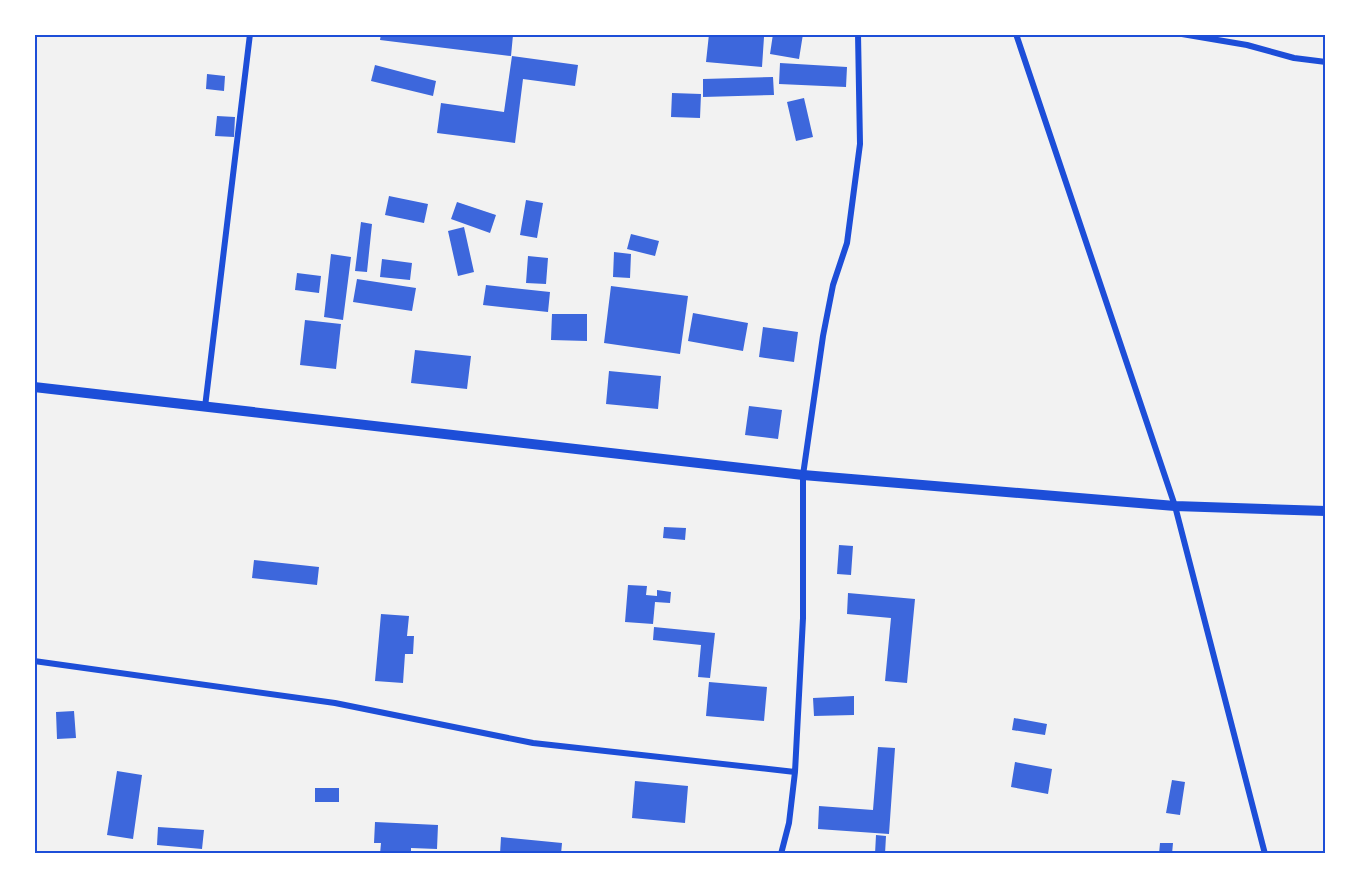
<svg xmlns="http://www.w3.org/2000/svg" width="1360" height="888" viewBox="0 0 1360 888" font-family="Jost,sans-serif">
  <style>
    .building { fill: #3d67dc }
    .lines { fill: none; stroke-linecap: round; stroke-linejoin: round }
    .minor { stroke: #1d4ed8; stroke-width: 6 }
    .tertiary { stroke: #1d4ed8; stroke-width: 10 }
    .neatline { fill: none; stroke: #1d4ed8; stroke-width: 2 }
  </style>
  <rect width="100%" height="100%" fill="#f2f2f2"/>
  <path class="building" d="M381 34H511L513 35 511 56 380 40Z
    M709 34 764 37 762 67 706 62Z
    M773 34H803L799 59 770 54Z
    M512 56 578 65 575 86 523 79 515 143 437 133 441 103 504 112Z
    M780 63 847 67 846 87 779 84Z
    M375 65 436 81 433 96 371 81Z
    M207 74 225 76 224 91 206 89Z
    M773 77 774 95 703 97V79Z
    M672 93 701 94 700 118 671 117Z
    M804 98 813 137 796 141 787 102Z
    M217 116 235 117 234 137 215 136Z
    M389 196 428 204 424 223 385 215Z
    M526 200 543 203 537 238 520 235Z
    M457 202 496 215 490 233 451 219Z
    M361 222 372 224 367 272 355 271Z
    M464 227 474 272 458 276 448 231Z
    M631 234 659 241 655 256 627 249Z
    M614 252 631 254 630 278 613 277Z
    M331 254 351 257 343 320 324 317Z
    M528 256 548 258 546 284 526 283Z
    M382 259 412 263 410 280 380 277Z
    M297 273 321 276 319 293 295 290Z
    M357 279 416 288 412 311 353 302Z
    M486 285 550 292 548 312 483 305Z
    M611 286 688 296 680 354 604 343Z
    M693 313 748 323 743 351 688 341Z
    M552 314H587V341L551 340Z
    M305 320 341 324 336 369 300 365Z
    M763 327 798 332 794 362 759 357Z
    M415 350 471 356 467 389 411 383Z
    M609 371 661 376 658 409 606 404Z
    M749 406 782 410 778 439 745 435Z
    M664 527 686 528 685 540 663 538Z
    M839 545 853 546 851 575 837 574Z
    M254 560 319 567 317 585 252 578Z
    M628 585 647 586 646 595 657 596V590L671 592 670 603 655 602 653 624 625 622Z
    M848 593 915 599 907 683 885 681 891 618 847 614Z
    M381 614 409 616 407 636H414L413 654H405L403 683 375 681Z
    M654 627 715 633 710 678 698 677 701 645 653 640Z
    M709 682 767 687 764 721 706 716Z
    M854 696V715L814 716 813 698Z
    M74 711 76 738 57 739 56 712Z
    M1014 718 1047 724 1045 735 1012 730Z
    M878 747 895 748 889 834 818 829 819 806 873 810Z
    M1015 762 1052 769 1048 794 1011 787Z
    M117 771 142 775 133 839 107 835Z
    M1172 780 1185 782 1180 815 1166 813Z
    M635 781 688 786 685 823 632 818Z
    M315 788H339V802H315Z
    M375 822 438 825 437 849 411 848V854H380L381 843H374Z
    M158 827 204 830 202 849 157 845Z
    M876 835 886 836 885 854H875Z
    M501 837 562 843 561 854H500Z
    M1160 843H1173L1172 854H1159Z"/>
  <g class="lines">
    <path class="minor" d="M1016 34 1175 506 1265 854
      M1182 34 1247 45 1294 58 1326 62
      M205 407 250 34
      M34 661 335 703 533 743 795 772
      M781 854 789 823 795 772 803 618V475L823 336 833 285 847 243 860 144 858 34"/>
    <path class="tertiary" d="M34 387 803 475 1175 506 1326 511"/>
  </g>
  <rect width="1360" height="888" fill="none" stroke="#ffffff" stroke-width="72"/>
  <rect x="36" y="36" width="1288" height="816" class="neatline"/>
</svg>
